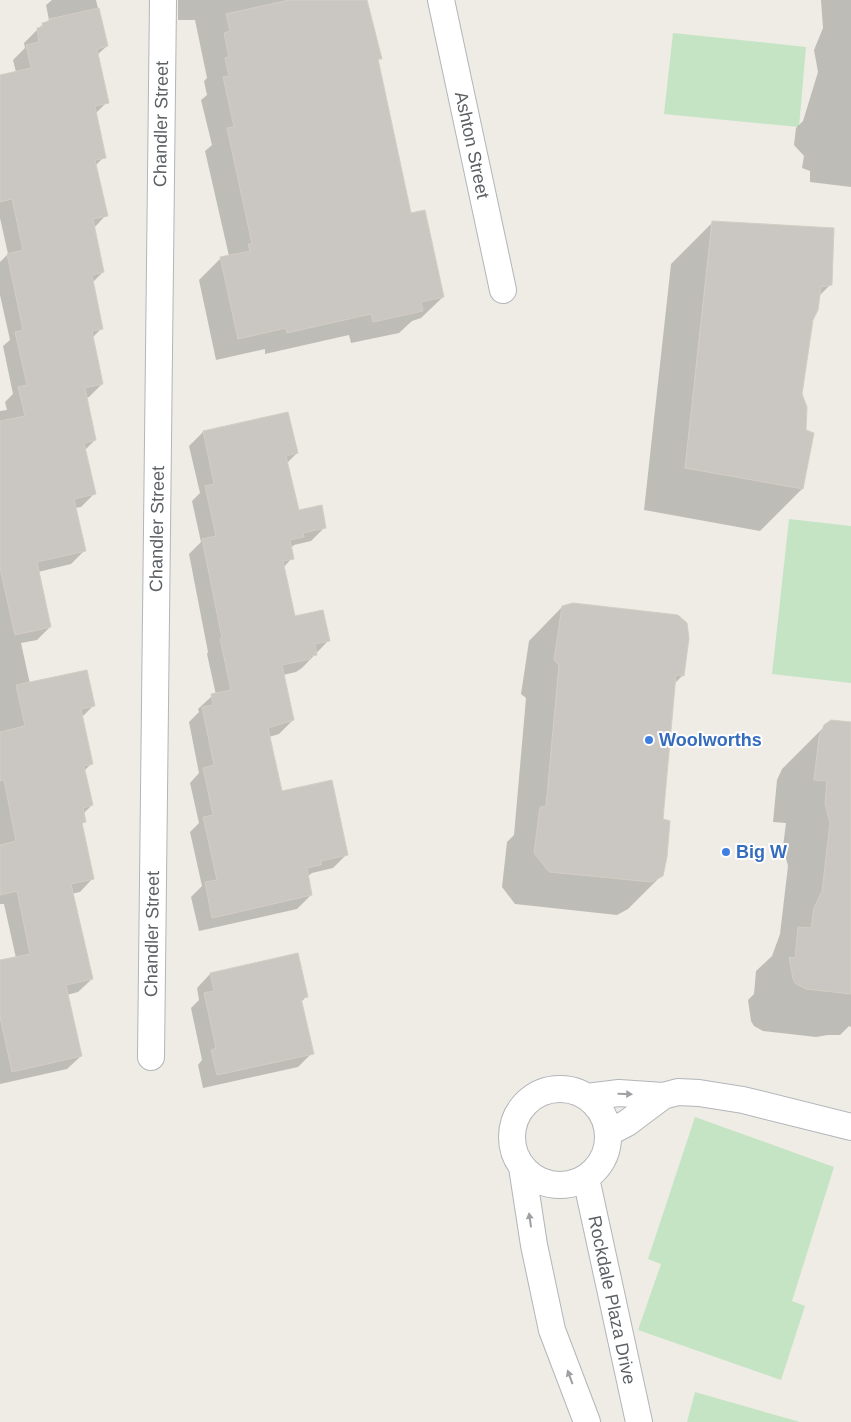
<svg xmlns="http://www.w3.org/2000/svg" width="851" height="1422" viewBox="0 0 851 1422" font-family="Helvetica,sans-serif">
  <style>
    .green { fill: #c5e4c4 }
    .shadow { fill: #0003 }
    .building { fill: #cac7c2; stroke: #d3cec4 }
    .lines { fill: none; stroke-linecap: round; stroke-linejoin: round }
    .street-casing { stroke: #b2b5b9; stroke-width: 28 }
    .street { stroke: #fff; stroke-width: 26 }
    .oneway { fill: #9ea0a3 }
    .shop-dot { fill: #3f7fe0; stroke: #fff; stroke-width: 2 }
    .labels { text-anchor: middle; stroke-width: 4; stroke-linejoin: round; paint-order: stroke }
    .street-label { font-size: 18px; fill: #5d6165; stroke: #fff }
    .shop-label { font-size: 18px; font-weight: bold; fill: #366cbe; stroke: #fff; text-anchor: start }
  </style>
  <rect width="100%" height="100%" fill="#eeece5"/>
  <path class="green" d="M673 33 806 47 799 127 664 114Z
    M789 519 851 526V683L772 674Z
    M695 1117 834 1167 792 1301 805 1306 781 1380 638 1330 661 1264 648 1259Z
    M695 1392 800 1422H687Z"/>
  <path class="shadow" d="M52 0H96L107 46 97 55 107 102 95 114 104 157 95 166 106 215 94 228 103 272 92 283 102 328 92 338 102 384 89 397 85 398 95 440 85 450 94 494 81 507 75 508 84 551 71 564 38 572 50 627 37 640 21 643 30 684 94 705 82 717 92 763 84 771 92 805 83 814 85 821 81 825 93 878 80 892 71 894 92 979 78 992 67 995 81 1056 67 1069 0 1084V962L16 958 4 904H0V411L7 410 5 402 13 394 3 346 10 340 0 295V262L8 254 0 218V76L16 72 13 60 25 48 24 43 43 24 49 20 46 5Z
    M178 0H366L380 58 377 61 411 215 443 297 421 318 412 321 399 333 351 343 349 335 265 354V349L216 360 199 280 221 258 229 256 205 151 212 145 201 100 207 95 204 81 207 78 195 20H178Z
    M821 0H851V187L810 182V171L802 168 804 156 794 145 796 128 803 121 818 72 814 50 823 28Z
    M713 222 831 284 819 296 812 319 801 395 802 489 760 531 644 510 671 264Z
    M287 414 297 453 287 463 298 512 325 527 311 541 294 545 290 549 292 558 283 568 294 618 328 641 302 668 296 672 283 675 293 720 279 734 269 737 281 792 347 854 333 868 312 873 307 877 311 895 297 909 199 931 191 897 202 886 190 832 199 823 190 783 199 773 189 722 199 712 198 709 212 696 216 695 207 654 208 652 189 554 201 542 192 501 200 493 189 446 203 432Z
    M562 607 683 675 674 684 662 820V875L628 909 617 915 515 904 502 887 507 842 514 835 526 698 521 694 529 641Z
    M851 723V1027L849 1026 840 1035H828L816 1037 763 1031 754 1026 751 1021 748 1000 754 994 756 971 772 956 780 934 788 866 783 847 786 823 773 822 777 780 782 769 825 726Z
    M210 974 306 997 301 1002 312 1053 298 1067 203 1088 198 1065 202 1060 191 1008 199 1000 197 988Z"/>
  <path class="building" d="M289 0H367L382 59H378L411 213 425 210 444 297 421 302 423 311 373 322 371 314 287 333 286 328 238 339 220 257 250 251 248 244H252L227 128 234 127 223 77 229 76 225 58 229 57 224 33 230 31 226 14Z
    M99 8 108 46 97 49 109 103 95 106 106 158 95 160 108 216 93 219 104 272 92 275 103 329 92 331 103 384 85 388 96 440 84 443 96 494 74 499 86 551 37 562 51 627 15 635 0 568V421L25 416 18 387 27 385 15 332 23 330 7 254 23 250 12 199 0 202V75L31 68 26 45 39 42 37 28 43 27 42 23 50 21 49 19Z
    M712 221 834 228 832 285 821 287 818 310 813 320 802 394 807 407 806 430 814 433 803 489 685 468Z
    M288 412 298 453 286 456 299 510 322 505 326 528 303 533 304 537 290 540 294 559 283 561 295 616 323 610 330 641 315 644 317 655 310 656 311 659 282 665 294 720 268 728 282 791 332 780 348 855 321 861V865L307 868 312 895 212 918 205 882 217 880 203 817 213 815 203 768 214 765 202 707 213 705 211 694 231 690 220 639 222 638 202 539 216 536 205 486 214 484 203 431Z
    M573 603 678 615 687 623 689 638 684 676 676 675 663 819 670 821 667 857 663 876 651 882 549 872 534 853 540 807 546 806 559 665 554 660 562 606Z
    M87 670 95 706 81 709 93 764 84 766 93 805 83 808 86 822 82 823 94 879 71 884 93 979 66 985 82 1056 12 1072 0 1017V960L30 954 17 891 0 895V845L16 841 4 780 0 781V732L25 726 16 685Z
    M831 720 851 722V994L806 989 796 984 793 979 789 957 795 958 798 927 811 928 814 908 822 891 830 823 825 804 827 781 814 780 819 737 824 725Z
    M298 953 308 997 301 998 314 1054 217 1075 211 1050 216 1048 204 993 214 991 210 973Z"/>
  <g class="lines">
    <g class="street-casing">
      <path id="street" d="M441 0 503 290
        M151 1057 163 0
        M512 1137a48 48 0 1 1 96 0a48 48 0 1 1-96 0Z
        M587 1097 619 1093 663 1096 678 1092 699 1093 743 1100 851 1127
        M608 1133 627 1123 663 1096
        M522 1167 534 1245 552 1330 587 1422
        M586 1178 639 1422"/>
    </g>
    <use href="#street" class="street"/>
  </g>
  <defs><path id="oneway-solid" d="M-6-.8H1V-3.2L6.5 0L1 3.2V.8H-6Z" transform="scale(1.25)"/></defs>
  <g class="oneway">
    <use href="#oneway-solid" transform="translate(625 1094) rotate(2)"/>
    <use href="#oneway-solid" transform="translate(530 1220) rotate(-98)"/>
    <use href="#oneway-solid" transform="translate(570 1377) rotate(-110)"/>
  </g>
  <g class="shop-dot">
    <circle cx="649" cy="740" r="5"/>
    <circle cx="726" cy="852" r="5"/>
  </g>
  <g class="labels">
    <g class="street-label">
      <text transform="translate(161 124) rotate(-89)" y="6">Chandler Street</text>
      <text transform="translate(472 145) rotate(78)" y="6">Ashton Street</text>
      <text transform="translate(157 529) rotate(-89)" y="6">Chandler Street</text>
      <text transform="translate(152 934) rotate(-89)" y="6">Chandler Street</text>
      <text transform="translate(612 1300) rotate(78)" y="6">Rockdale Plaza Drive</text>
    </g>
    <g class="shop-label">
      <text x="659" y="746">Woolworths</text>
      <text x="736" y="858">Big W</text>
    </g>
  </g>
</svg>
